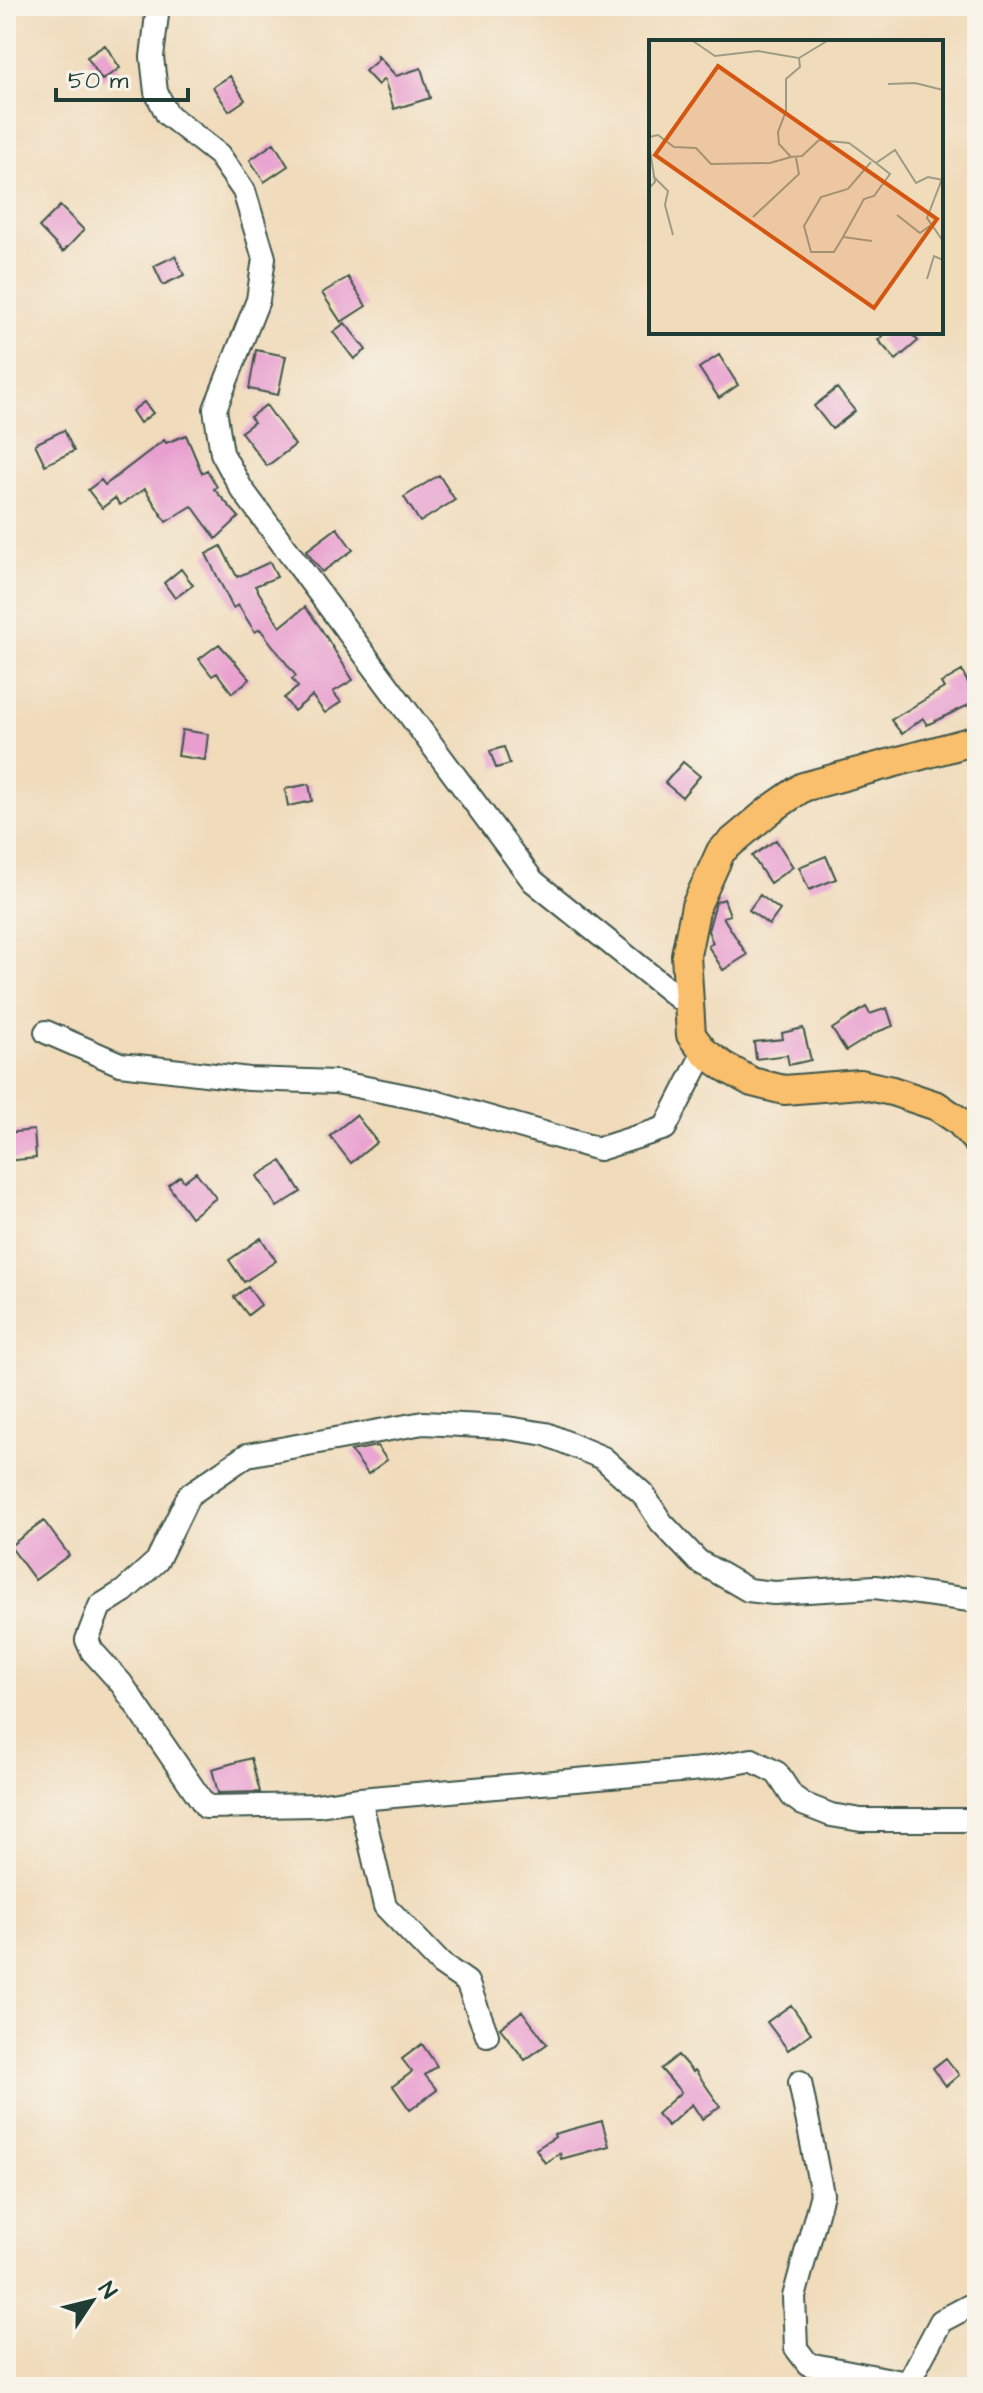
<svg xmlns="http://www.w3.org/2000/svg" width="983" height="2393" viewBox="0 0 983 2393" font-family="'Architects Daughter',sans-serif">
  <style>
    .building { fill: #e89fcf }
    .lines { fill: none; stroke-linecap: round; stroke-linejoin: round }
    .minor-casing { stroke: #3e5548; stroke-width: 26 }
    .major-casing { stroke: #3e5548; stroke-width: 32 }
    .minor { stroke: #fff; stroke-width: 22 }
    .major { stroke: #f9bf6c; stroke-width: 28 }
    .inset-road { fill: none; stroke: #9c9c85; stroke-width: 2 }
    .view { fill: #d45610; fill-opacity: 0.15; stroke: #d45610; stroke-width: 4 }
    .inset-edge { fill: none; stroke: #1f3d34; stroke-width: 4 }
  </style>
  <rect width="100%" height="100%" fill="#f7f3e8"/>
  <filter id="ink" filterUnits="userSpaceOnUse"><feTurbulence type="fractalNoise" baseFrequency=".0125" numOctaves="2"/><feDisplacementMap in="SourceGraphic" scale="16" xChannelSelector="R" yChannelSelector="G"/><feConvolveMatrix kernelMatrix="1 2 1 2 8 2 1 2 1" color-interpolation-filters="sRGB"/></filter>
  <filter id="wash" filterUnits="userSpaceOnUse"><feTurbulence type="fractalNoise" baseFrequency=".006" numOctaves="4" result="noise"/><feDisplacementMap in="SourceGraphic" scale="32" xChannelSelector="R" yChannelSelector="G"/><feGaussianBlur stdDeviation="1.8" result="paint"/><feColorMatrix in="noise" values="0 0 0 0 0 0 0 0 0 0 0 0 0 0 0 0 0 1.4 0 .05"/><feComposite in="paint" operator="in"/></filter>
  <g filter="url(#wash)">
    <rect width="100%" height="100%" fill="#f0dbbb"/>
    <g id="blocks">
      <path class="building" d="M105 45 120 68 102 80 87 57Z
        M376 54 396 76 421 68 430 98 394 109 384 79 378 85 365 71 378 60Z
        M230 76 245 100 229 111 213 87Z
        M274 143 288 166 264 182 250 160Z
        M60 206 84 230 63 252 39 227Z
        M175 256 184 275 163 285 154 266Z
        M348 277 366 306 341 322 322 293Z
        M345 323 366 350 354 359 333 332Z
        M887 332H910L918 341 896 360 878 340Z
        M256 350 286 356 278 395 249 389Z
        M719 355 738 385 719 398 699 368Z
        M837 388 855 411 832 429 814 406Z
        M144 402 153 413 140 423 132 411Z
        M266 405 295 445 267 466 241 432 254 422 250 417Z
        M64 430 74 451 45 465 35 444Z
        M186 435 202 473 207 470 217 487 214 489 239 517 216 539 192 506 166 522 145 489 120 505 115 498 102 508 88 490 101 480 105 485 164 440 166 443Z
        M439 475 455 500 420 522 404 497Z
        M337 528 353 550 322 572 306 551Z
        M221 546 237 577 270 562 277 577 255 586 280 627 305 607 320 627 353 680 333 692 341 702 325 713 312 696 294 711 284 698 298 687 292 679 296 676 260 629 255 632 238 605 233 608 206 554Z
        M181 569 193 585 175 598 164 583Z
        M219 644 250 679 232 693 217 673 212 676 199 659Z
        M962 671 977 701 927 725 923 718 902 734 891 720 944 688 941 683Z
        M182 730 208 734 205 760 178 756Z
        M504 747 510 764 496 768 490 751Z
        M683 762 700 776 682 797 665 783Z
        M309 784 312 801 288 806 285 789Z
        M776 840 793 867 770 883 752 856Z
        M826 856 836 879 809 890 799 867Z
        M760 895 780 910 769 925 749 910Z
        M724 899 730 915 723 917 747 955 723 970 708 946 713 943 708 931 716 902Z
        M866 1007 870 1014 887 1008 893 1026 877 1032 846 1051 832 1029Z
        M803 1028 811 1060 789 1065 787 1055 756 1059 754 1042 783 1039 782 1033Z
        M356 1115 377 1142 351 1163 330 1136Z
        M34 1130 36 1158 6 1161V1133Z
        M281 1161 301 1192 277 1207 257 1176Z
        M196 1172 216 1198 191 1217 168 1185 180 1176 184 1181Z
        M261 1238 276 1261 244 1282 229 1260Z
        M248 1287 261 1305 248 1315 234 1297Z
        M377 1446 387 1460 368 1474 351 1451Z
        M44 1521 69 1555 35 1580 10 1546Z
        M251 1758 260 1792 218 1793 212 1769Z
        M791 2005 811 2033 788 2050 767 2022Z
        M522 2011 547 2044 525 2060 500 2028Z
        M422 2044 437 2066 425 2075 437 2090 410 2110 393 2086 412 2072 402 2059Z
        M678 2055 693 2072 695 2070 720 2106 702 2119 692 2104 668 2126 657 2114 681 2092 661 2069Z
        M946 2058 959 2075 946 2086 933 2068Z
        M602 2121 609 2146 561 2159 560 2153 545 2163 536 2149 555 2137 554 2134Z"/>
    </g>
  </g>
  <g filter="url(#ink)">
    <use href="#blocks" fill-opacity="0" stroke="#3e5548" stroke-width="2"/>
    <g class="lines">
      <g class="minor-casing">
        <path id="minor" d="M158 6 152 57 156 92 167 114 219 155 244 191 264 258 258 300 215 409 222 453 241 488 533 881 686 1004
          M46 1032 120 1064 249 1079 336 1082 432 1101 599 1149 665 1128 704 1052
          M360 1799 317 1805 206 1807 121 1683 92 1651 87 1640 100 1606 124 1591 157 1561 189 1495 247 1455 423 1423 501 1427 546 1434 603 1458 643 1494 661 1522 698 1561 748 1590 774 1593 875 1587 977 1601
          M487 2035 467 1982 441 1964 385 1906 360 1799 702 1769 752 1760 777 1773 792 1796 803 1804 831 1815 861 1820H977
          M800 2082 822 2194 794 2297 796 2348 808 2364 907 2383
          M906 2387 941 2321 977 2302"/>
      </g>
      <g class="major-casing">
        <path id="major" d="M977 740 803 787 770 810 721 851 696 906 686 955 691 1035 704 1052 725 1067 752 1082 784 1090 860 1084 892 1091 937 1106 959 1121 977 1141"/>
      </g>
      <use href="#minor" class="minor"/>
      <use href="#major" class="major"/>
    </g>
  </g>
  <g transform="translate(649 40)">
    <rect width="294" height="294" fill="#f0dbbb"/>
    <path class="inset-road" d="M44 1 66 16 109 11 150 18 151 27 137 39V71L129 92 130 104 142 117 153 116 170 100 200 103 227 123 246 110 267 143 279 137 294 140M150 18 178 1M239 44 266 43 294 50M0 97 9 95 25 107 47 108 62 124 121 123 142 117M0 104 6 142 0 148M4 136 19 151 16 165 24 195M293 139 278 178 294 201M248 175 271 193 282 185M104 177 150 134 147 118M194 197 185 212H162L155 186 172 157 199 149 222 122M223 201 194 197 215 159 225 156 241 134 227 123M278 239 285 216 294 220"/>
    <path class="view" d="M69 26 288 179 225 268 6 115Z"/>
    <rect width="294" height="294" class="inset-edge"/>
  </g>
  <rect width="983" height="2393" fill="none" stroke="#f7f3e8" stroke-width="32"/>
  <g transform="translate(92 2301) rotate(55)" stroke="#f7f3e8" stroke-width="6" paint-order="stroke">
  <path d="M0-6L14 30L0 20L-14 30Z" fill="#1f3d34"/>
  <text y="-12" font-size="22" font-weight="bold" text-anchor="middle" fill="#1f3d34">N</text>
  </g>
  <path d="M56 88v12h132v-12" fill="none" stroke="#1f3d34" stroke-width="4"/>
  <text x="68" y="88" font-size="24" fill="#1f3d34" stroke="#f7f3e8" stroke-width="6" paint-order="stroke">50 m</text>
</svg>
